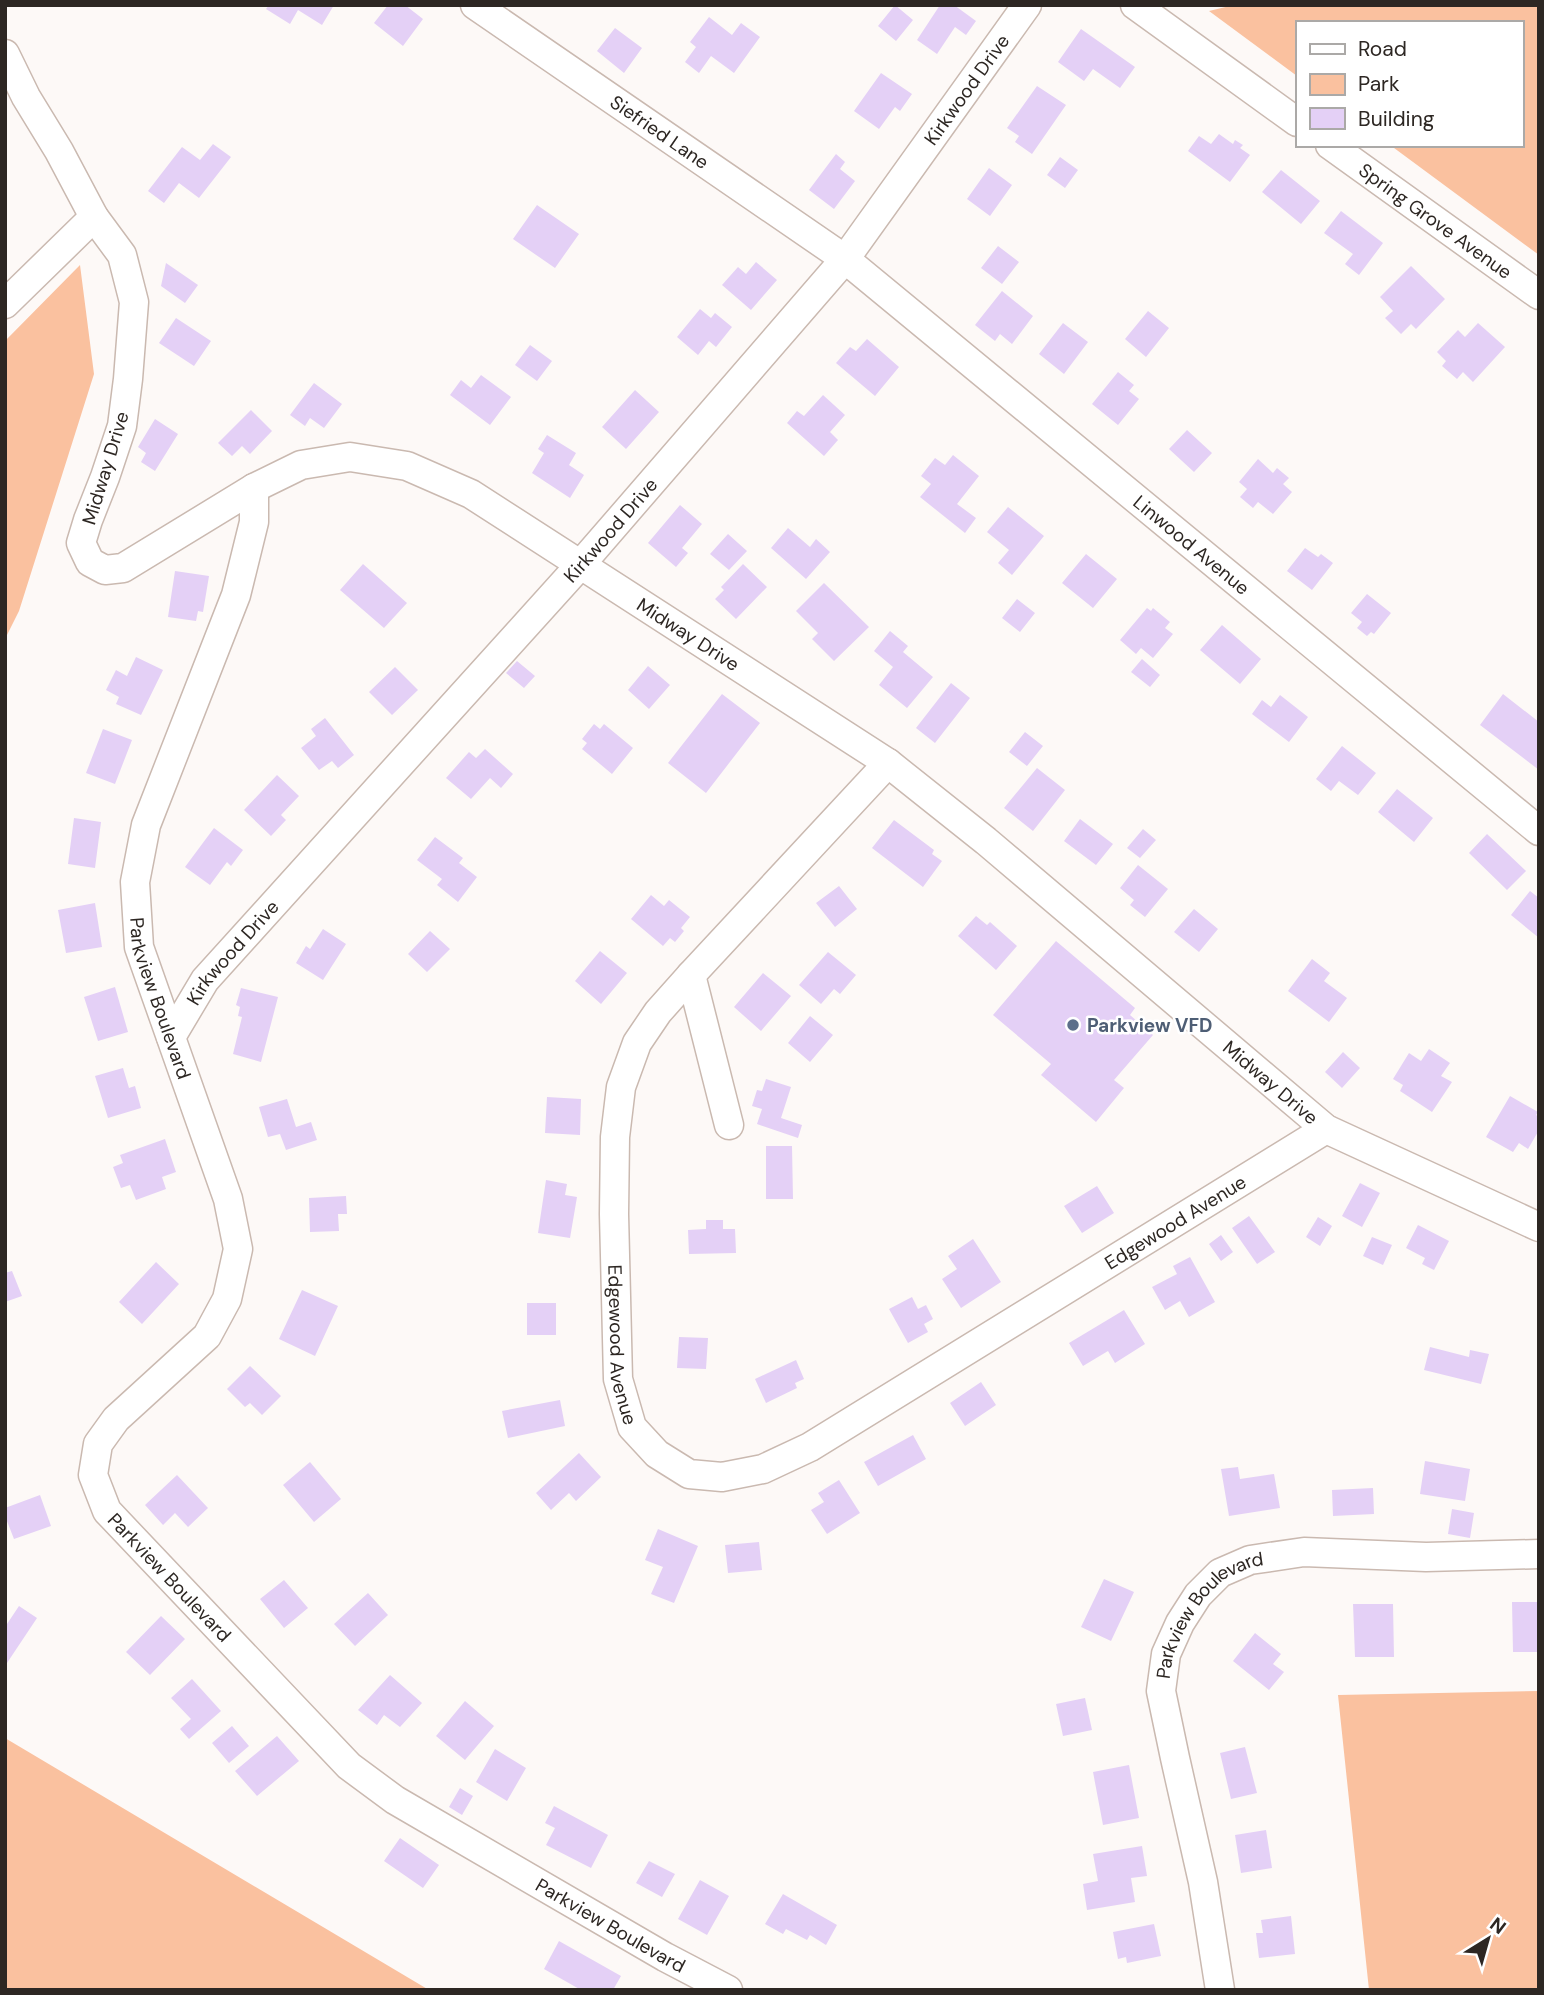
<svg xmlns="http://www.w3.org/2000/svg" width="1544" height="1995" viewBox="0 0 1544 1995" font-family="'DM Sans',sans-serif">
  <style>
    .green { fill: #fac19f }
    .building { fill: #e4d0f6 }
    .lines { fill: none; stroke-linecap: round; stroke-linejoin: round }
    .minor-casing { stroke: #cab9b0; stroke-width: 31 }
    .minor { stroke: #fff; stroke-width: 28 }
    .service-dot { fill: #5c6f8a; stroke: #fff; stroke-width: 2.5 }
    .labels { text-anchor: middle; stroke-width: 5; stroke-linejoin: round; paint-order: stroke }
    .street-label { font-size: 19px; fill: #2d2723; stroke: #fff }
    .service-label { font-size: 19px; font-weight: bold; fill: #4e5e75; stroke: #fff; text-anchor: start }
  </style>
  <rect width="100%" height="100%" fill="#fdf9f7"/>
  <path class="green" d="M1234 5H1539V255L1390 145H1521V23H1297V76L1209 11Z
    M80 265 94 374 19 611 5 639V341Z
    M1539 1691V1990H1369L1338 1695Z
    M5 1738 429 1990H5Z"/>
  <path class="building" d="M269 5H334L322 25 298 10 290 24 266 9Z
    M388 5H405L423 19 403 46 374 23Z
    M895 5 913 20 896 41 878 26Z
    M940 5H954L976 21 966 35 955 27 937 54 917 40Z
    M709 17 732 35 741 23 760 37 734 73 711 56 699 73 685 62 696 47 690 42Z
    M615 28 642 48 624 73 597 51Z
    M1081 29 1135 67 1120 88 1093 69 1084 81 1058 62Z
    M881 73 912 94 900 111 895 107 879 129 854 111Z
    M1037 86 1066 105 1032 154 1015 142 1019 136 1007 128Z
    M1219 134 1233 144 1235 140 1243 145 1240 148 1250 155 1230 182 1188 151 1199 136 1211 144Z
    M213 144 231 157 199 198 179 183 164 203 148 191 182 147 200 160Z
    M836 154 845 162 840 169 855 181 834 209 809 190Z
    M1060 157 1078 170 1065 188 1047 175Z
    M989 168 1012 185 990 216 967 199Z
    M1281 170 1320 201 1301 224 1262 192Z
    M537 205 579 234 555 268 513 239Z
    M1341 211 1383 243 1359 275 1345 264 1353 254 1324 233Z
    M998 246 1019 262 1002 284 981 268Z
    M756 262 777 280 751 310 722 285 738 267 746 274Z
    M166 263 198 285 185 303 161 286Z
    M1411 266 1445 299 1416 329 1411 324 1401 334 1385 318 1393 311 1380 297Z
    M1002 291 1033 316 1012 344 1000 334 995 341 975 325Z
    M700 309 711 318 715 313 732 327 716 347 709 341 698 355 677 337Z
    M1148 311 1169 328 1146 357 1125 339Z
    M176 318 211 341 194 366 159 343Z
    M1063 323 1088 342 1064 374 1039 354Z
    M1478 323 1505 347 1473 382 1463 372 1457 379 1442 366 1446 361 1437 352 1458 330 1465 337Z
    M867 339 899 367 875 396 836 363 850 347 856 351Z
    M530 345 552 361 537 381 515 365Z
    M1118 372 1134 385 1129 391 1139 399 1118 425 1092 404Z
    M481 375 511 397 490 425 450 395 461 380 471 388Z
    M314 383 342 404 324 428 310 418 305 426 290 415Z
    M635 390 659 412 626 449 602 427Z
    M823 395 845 415 830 432 838 440 824 456 787 423 797 411 804 416Z
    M251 410 272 431 250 454 242 446 232 456 218 443Z
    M155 419 178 434 155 471 141 462 146 453 138 447Z
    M1187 430 1212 453 1194 472 1169 449Z
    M547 435 576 453 569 465 584 475 570 498 532 473 544 453 538 449Z
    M953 455 979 476 957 504 976 518 965 533 920 497 931 484 921 476 935 458 945 465Z
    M1258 459 1273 473 1277 468 1289 478 1283 484 1292 492 1273 514 1258 502 1253 508 1240 497 1247 489 1239 482Z
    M680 505 702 524 682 548 688 553 676 567 648 543Z
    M1008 507 1044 536 1012 575 998 563 1009 550 987 532Z
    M788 528 810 547 816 539 830 552 806 579 771 548Z
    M728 534 747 551 729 570 710 554Z
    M1305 548 1318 557 1321 554 1333 563 1312 590 1287 571Z
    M1086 554 1117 579 1093 608 1062 583Z
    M363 564 407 603 384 628 340 590Z
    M743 564 767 587 736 619 715 599 724 590 721 587Z
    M175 571 209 576 203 612 198 611 196 621 168 617Z
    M824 583 869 627 834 661 812 639 818 633 796 611Z
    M1367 594 1391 613 1374 634 1371 632 1367 636 1357 628 1362 622 1351 613Z
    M1017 599 1035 613 1020 632 1002 618Z
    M1147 608 1151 611 1153 608 1170 622 1165 628 1173 634 1153 658 1141 648 1136 654 1120 640Z
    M1222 625 1261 659 1240 684 1200 650Z
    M890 631 908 646 903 652 933 677 907 708 879 685 893 667 874 651Z
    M136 657 163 670 141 715 116 704 119 697 106 690 116 670 127 676Z
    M1142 659 1160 675 1150 687 1131 672Z
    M517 661 535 676 524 688 506 673Z
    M648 666 670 685 649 709 628 690Z
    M395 667 418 690 392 715 369 692Z
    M951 683 970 698 935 743 916 728Z
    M722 694 760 723 706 793 668 763Z
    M1503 694 1539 722V770L1480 725Z
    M1280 695 1308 717 1289 742 1252 714 1262 700 1271 707Z
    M325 718 354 755 338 768 332 761 319 770 301 748 316 736 311 729Z
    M594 724 600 729 604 724 633 748 612 774 582 749 587 743 582 739Z
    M103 729 132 740 115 784 86 773Z
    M1025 732 1043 746 1027 766 1009 752Z
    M1342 746 1376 773 1358 795 1339 781 1331 791 1316 779Z
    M485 749 513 774 501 788 490 778 471 799 446 778 469 752 476 758Z
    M1037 768 1065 790 1033 831 1004 808Z
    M277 775 299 796 281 815 286 820 271 836 244 810Z
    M1397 789 1433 818 1414 842 1378 812Z
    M74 818 101 822 95 868 68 864Z
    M1080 819 1113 844 1096 865 1064 841Z
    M894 820 934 850 932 854 942 861 923 887 872 848Z
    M214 828 243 850 231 866 227 862 210 885 185 867Z
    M1143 829 1156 840 1140 858 1127 848Z
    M1487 834 1526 871 1507 890 1469 853Z
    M435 837 463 858 459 863 477 877 458 902 437 885 442 879 417 860Z
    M1138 865 1168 889 1145 917 1130 905 1134 900 1120 888Z
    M839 886 857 909 835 927 816 903Z
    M1530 891 1539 898V938L1511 915Z
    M651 895 664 906 669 900 690 917 681 928 684 931 675 942 670 938 663 946 631 919Z
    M95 903 102 947 66 953 58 910Z
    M1194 909 1218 929 1199 952 1174 932Z
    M976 916 987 925 990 922 1017 946 996 970 958 936Z
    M323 929 346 944 323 980 296 963 306 946 310 949Z
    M430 931 450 949 427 972 408 954Z
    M1056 941 1135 1008 1130 1015 1153 1035 1114 1080 1124 1088 1096 1122 1041 1075 1051 1064 993 1015Z
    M600 951 627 973 601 1004 575 981Z
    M828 952 856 975 840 994 834 989 821 1004 799 985Z
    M1312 959 1330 973 1324 981 1347 998 1329 1022 1288 991Z
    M763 973 791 996 761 1031 734 1007Z
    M115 987 128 1032 98 1041 84 997Z
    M241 988 278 997 261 1062 233 1054 242 1017 238 1016 240 1007 236 1005Z
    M810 1016 833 1035 810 1062 788 1043Z
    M1429 1049 1450 1063 1441 1076 1452 1082 1432 1112 1400 1091 1403 1085 1393 1079 1409 1053 1421 1061Z
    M1343 1052 1360 1068 1342 1088 1325 1072Z
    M123 1068 129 1088 135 1086 141 1108 108 1118 95 1076Z
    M766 1079 791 1087 781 1118 802 1125 798 1138 757 1124 762 1109 752 1106 757 1090 762 1091Z
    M1510 1096 1538 1112 1536 1115 1539 1117V1130L1528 1149 1519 1143 1513 1152 1486 1137Z
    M547 1097 581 1099 580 1135 545 1133Z
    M287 1099 296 1127 311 1122 317 1140 286 1150 280 1134 268 1137 259 1107Z
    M165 1139 176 1172 162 1177 166 1189 136 1200 130 1185 121 1188 113 1167 123 1163 120 1155Z
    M766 1146H792L793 1199H766Z
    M546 1180 567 1184 565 1195 577 1197 570 1238 538 1233Z
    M1360 1183 1380 1193 1362 1227 1342 1216Z
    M1097 1186 1114 1213 1082 1233 1064 1206Z
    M346 1196 347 1214H338L339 1231 310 1232 309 1198Z
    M1249 1216 1275 1252 1257 1264 1232 1228Z
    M1318 1217 1332 1226 1320 1246 1306 1237Z
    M706 1220H723V1229H735L736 1253 689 1254 688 1230 706 1229Z
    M1418 1225 1449 1241 1434 1270 1422 1264 1425 1258 1406 1248Z
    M1221 1235 1233 1252 1221 1261 1209 1244Z
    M1372 1237 1392 1245 1383 1265 1363 1256Z
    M973 1239 1001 1282 961 1308 942 1279 957 1269 948 1256Z
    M1190 1257 1215 1302 1189 1317 1180 1301 1165 1310 1152 1287 1177 1274 1173 1266Z
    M156 1262 179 1284 142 1324 119 1302Z
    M12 1271 22 1296 5 1302V1273Z
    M302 1290 338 1306 315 1356 279 1339Z
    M912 1297 918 1309 926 1305 933 1319 924 1324 928 1332 908 1343 889 1309Z
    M527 1303H556V1335H527Z
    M1124 1310 1145 1344 1115 1363 1108 1351 1083 1366 1069 1343Z
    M679 1337 708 1338 706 1369 677 1368Z
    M1430 1347 1469 1357 1470 1350 1489 1354 1481 1384 1424 1370Z
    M796 1360 804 1379 795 1383 797 1388 766 1403 755 1379Z
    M250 1366 281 1396 262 1415 250 1403 245 1407 227 1389Z
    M981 1382 996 1405 965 1426 950 1403Z
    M560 1400 565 1426 508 1438 502 1411Z
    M913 1435 926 1459 878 1486 864 1462Z
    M579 1453 601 1477 576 1501 569 1493 551 1510 536 1493Z
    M1425 1461 1470 1469 1465 1501 1420 1494Z
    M310 1462 341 1499 314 1522 283 1485Z
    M1238 1467 1240 1479 1274 1474 1280 1508 1229 1516 1221 1469Z
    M177 1475 208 1508 188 1527 175 1513 163 1525 145 1505Z
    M839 1480 860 1513 827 1534 811 1510 824 1502 818 1493Z
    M1373 1488 1374 1514 1333 1516 1332 1490Z
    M40 1495 51 1526 14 1539 5 1516V1508Z
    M1452 1509 1474 1513 1470 1538 1448 1534Z
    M658 1529 698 1546 674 1603 651 1594 663 1567 645 1560Z
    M759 1542 762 1570 728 1573 725 1545Z
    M1104 1579 1134 1592 1111 1641 1081 1627Z
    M284 1580 308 1608 284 1628 260 1599Z
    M368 1593 388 1615 355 1646 334 1624Z
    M1512 1602H1539V1652H1513Z
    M1353 1604H1393L1394 1657H1355Z
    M19 1606 37 1618 5 1666V1627Z
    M161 1616 185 1639 150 1675 126 1652Z
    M1255 1633 1281 1654 1273 1664 1284 1672 1269 1690 1233 1661Z
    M390 1675 422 1703 400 1727 384 1715 377 1725 358 1710Z
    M192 1679 221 1711 189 1739 180 1729 191 1719 171 1698Z
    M1085 1698 1092 1730 1063 1736 1056 1704Z
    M465 1701 494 1726 465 1760 436 1736Z
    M232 1726 249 1746 229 1763 212 1743Z
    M277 1736 299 1761 257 1796 235 1771Z
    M1245 1747 1257 1793 1231 1799 1220 1753Z
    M495 1749 526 1768 507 1801 476 1782Z
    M1129 1765 1139 1818 1103 1825 1093 1772Z
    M460 1788 473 1796 462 1815 449 1807Z
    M554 1806 608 1835 591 1868 546 1845 555 1828 545 1823Z
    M1266 1830 1272 1868 1241 1873 1235 1835Z
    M400 1838 439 1865 423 1888 384 1861Z
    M1142 1846 1147 1876 1131 1878 1135 1902 1087 1910 1083 1884 1098 1881 1093 1854Z
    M649 1861 675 1874 662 1897 636 1883Z
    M700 1880 729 1896 707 1935 678 1919Z
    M783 1894 837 1925 826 1945 810 1935 807 1940 786 1929 783 1934 765 1924Z
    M1291 1916 1295 1954 1259 1958 1256 1933H1263L1261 1920Z
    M1154 1924 1161 1956 1127 1963 1126 1957 1118 1959 1113 1932Z
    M559 1941 621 1976 613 1990H581L544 1969Z"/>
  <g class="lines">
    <g class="minor-casing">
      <g id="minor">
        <path id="s1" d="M475 5 845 259 1539 831"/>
        <path d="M1135 5 1297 122"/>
        <path id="s2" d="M5 54 26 97 59 151 94 217 122 255 134 302 128 379 122 426 105 477 88 520 81 543 90 562 105 570 123 568 254 488 301 465 350 457 407 466 471 494 888 763 986 841 1326 1129 1539 1227"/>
        <path id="s3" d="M1330 145 1539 295"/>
        <path d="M5 304 94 217"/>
        <path id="s4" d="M254 488V522L236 595 146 825 135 882 139 947 228 1199 238 1249 227 1299 207 1336 116 1419 98 1444 93 1475 107 1511 349 1766 395 1800 665 1957 728 1990"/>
        <path id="s5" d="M888 763 691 975 658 1012 637 1043 621 1087 615 1137 614 1214 618 1379 632 1427 657 1454 689 1474 722 1477 763 1469 810 1447 1326 1129"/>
        <path d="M691 975 729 1125"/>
        <path id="s6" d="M171 1037 205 980 581 564 845 259 1027 5"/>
        <path id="s7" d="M1220 1990 1203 1882 1175 1758 1161 1691 1166 1654 1180 1623 1198 1595 1220 1573 1250 1560 1304 1552 1426 1557 1539 1554"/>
      </g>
    </g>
    <use href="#minor" class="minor"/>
  </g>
  <circle class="service-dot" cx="1073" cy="1025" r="7"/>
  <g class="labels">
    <g class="street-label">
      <text dy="7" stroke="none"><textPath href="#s6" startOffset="1239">Kirkwood Drive</textPath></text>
      <text dy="7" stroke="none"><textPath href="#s1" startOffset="224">Siefried Lane</textPath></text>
      <text dy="7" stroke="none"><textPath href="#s3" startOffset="130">Spring Grove Avenue</textPath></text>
      <text transform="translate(105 468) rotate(-73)" y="7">Midway Drive</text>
      <text dy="7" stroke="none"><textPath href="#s6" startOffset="672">Kirkwood Drive</textPath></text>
      <text dy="7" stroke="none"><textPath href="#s1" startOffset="898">Linwood Avenue</textPath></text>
      <text dy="7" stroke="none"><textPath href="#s2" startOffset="1228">Midway Drive</textPath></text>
      <text dy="7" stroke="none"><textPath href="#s6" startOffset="105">Kirkwood Drive</textPath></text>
      <text dy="7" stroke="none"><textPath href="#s4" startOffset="534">Parkview Boulevard</textPath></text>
      <text dy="7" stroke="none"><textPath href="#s2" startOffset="1964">Midway Drive</textPath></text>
      <text dy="7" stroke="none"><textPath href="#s5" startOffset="1396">Edgewood Avenue</textPath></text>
      <text dy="7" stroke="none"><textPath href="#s5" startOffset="682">Edgewood Avenue</textPath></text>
      <text dy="7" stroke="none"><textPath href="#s4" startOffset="1206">Parkview Boulevard</textPath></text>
      <text dy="7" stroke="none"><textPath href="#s7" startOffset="402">Parkview Boulevard</textPath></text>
      <text dy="7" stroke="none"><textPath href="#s4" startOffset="1773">Parkview Boulevard</textPath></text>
    </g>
    <g class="service-label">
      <text x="1087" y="1032">Parkview VFD</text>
    </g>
  </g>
  <rect width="1544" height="1995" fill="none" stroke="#2d2723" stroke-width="14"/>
  <rect x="1296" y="21" width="228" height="126" fill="#ffffff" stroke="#aba9a7" stroke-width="2"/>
  <rect x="1310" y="44" width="35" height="10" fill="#ffffff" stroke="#aba9a7" stroke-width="2"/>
  <text x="1358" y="56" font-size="21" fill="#2d2723">Road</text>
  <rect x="1310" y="74" width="35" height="21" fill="#fac19f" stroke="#aba9a7" stroke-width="2"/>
  <text x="1358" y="91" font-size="21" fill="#2d2723">Park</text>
  <rect x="1310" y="108" width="35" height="21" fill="#e4d0f6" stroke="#aba9a7" stroke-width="2"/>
  <text x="1358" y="126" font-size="21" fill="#2d2723">Building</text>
  <g transform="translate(1488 1939) rotate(37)" stroke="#ffffff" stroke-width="5" paint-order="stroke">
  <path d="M0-5L12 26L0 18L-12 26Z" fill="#2d2723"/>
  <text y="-10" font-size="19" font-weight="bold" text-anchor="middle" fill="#2d2723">N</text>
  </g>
</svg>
